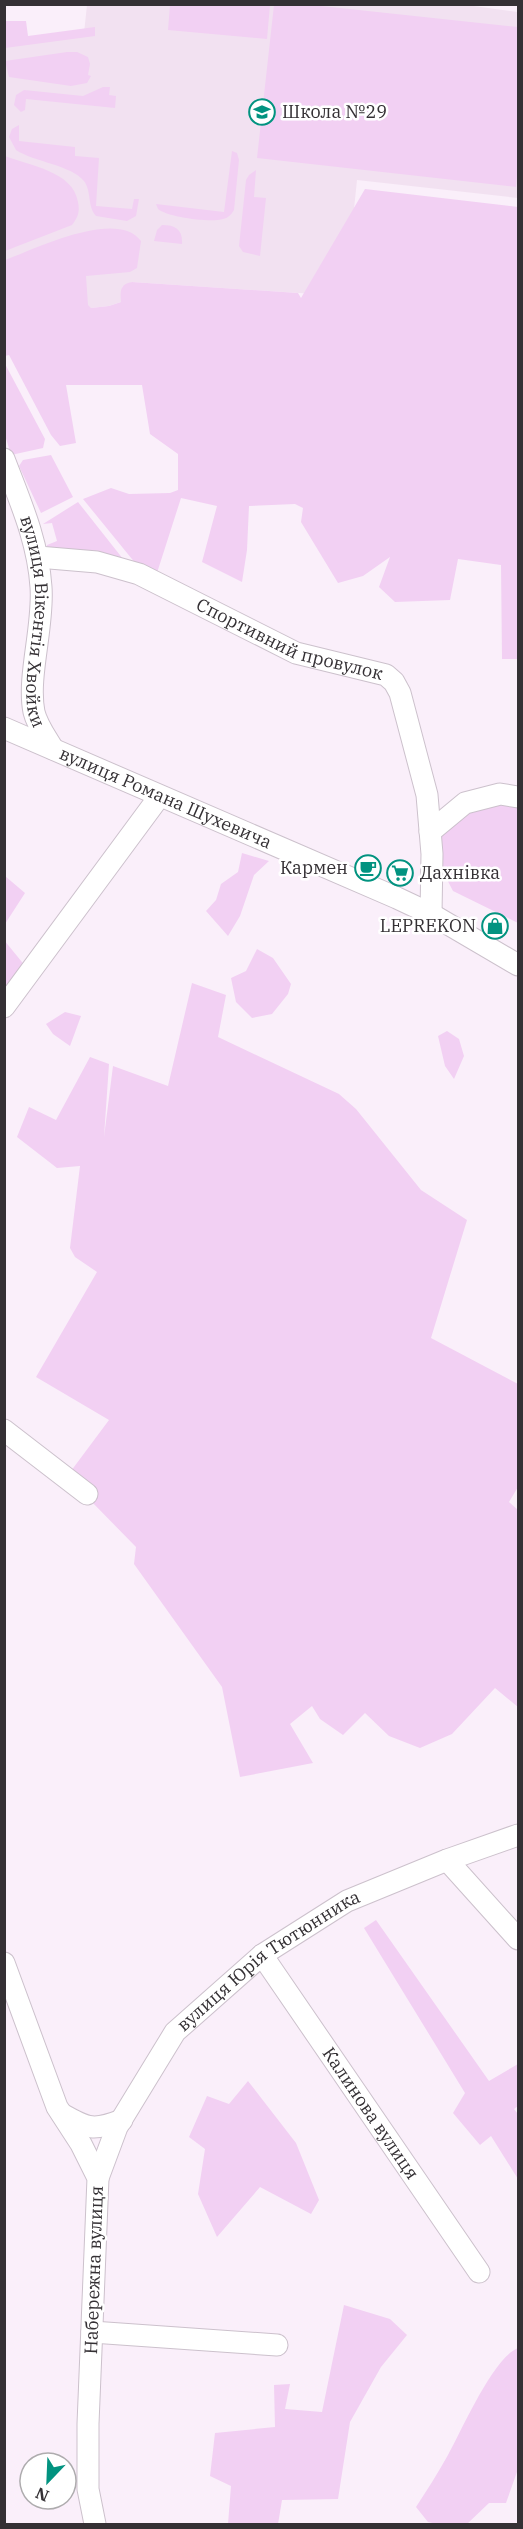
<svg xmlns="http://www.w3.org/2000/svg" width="523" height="2529" viewBox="0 0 523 2529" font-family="'IBM Plex Serif',serif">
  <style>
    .built { fill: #f2e1f1 }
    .green { fill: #f2d0f3 }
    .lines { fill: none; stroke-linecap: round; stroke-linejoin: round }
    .minor-casing { stroke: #ccc1cc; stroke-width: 23 }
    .minor { stroke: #fff; stroke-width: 21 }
    .labels { text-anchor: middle; stroke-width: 5; stroke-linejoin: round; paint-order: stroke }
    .poi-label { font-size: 18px; fill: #343034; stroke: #fff; text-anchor: start }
    .street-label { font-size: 18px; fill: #343034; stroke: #fff }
  </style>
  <rect width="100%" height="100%" fill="#faeffa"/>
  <path class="built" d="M459 4 518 12V198L357 180 345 296 132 282 122 287 121 302 109 306 91 308 5 345V44L84 33 87 5Z"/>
  <path class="green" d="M170 5H270L267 39 168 30Z
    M274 5H312L518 27V165L516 187 257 158Z
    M5 21H26L28 36 95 27V36L5 48Z
    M67 52H77L88 57 90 64 88 75 91 76 87 83 71 86 9 77 5 61Z
    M103 87H110L109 95 116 96 115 108 26 99 25 110 21 112 14 105 16 95 24 90 83 96Z
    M19 125V141L75 147V156L99 158 96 206 132 209 134 199H139L136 216 127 221 96 216C87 206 92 192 84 181 71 165 34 162 16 150L9 137 12 129Z
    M232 151 237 153 239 160 234 210C231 215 228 218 223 219 211 223 167 217 158 209L156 204 224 212Z
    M5 156C30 166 73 171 78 202 80 212 78 217 72 225L5 251Z
    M256 170 254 197 266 198 260 256 243 252 239 246 246 180 249 175Z
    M365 189 518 207V659H502L501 565 458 559 450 600 395 602 379 587 390 557 363 576 338 583 301 522 303 508 295 504 249 506 247 550 242 582 202 562 217 506 181 498 156 576 136 564 83 499 111 488 129 494 170 493 178 490V454L150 434 142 385H66L76 443 60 446 51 435 9 355 5 356V260C35 249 117 208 141 241L137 268 130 272 86 276 88 305 91 308 109 306 121 302C120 291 120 284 132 282L298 293 301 298Z
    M162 225C176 225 183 230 182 244L154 241 157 230Z
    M4 362 45 439 43 448 11 455 5 435Z
    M51 455 73 497 41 513 19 466 23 460Z
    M78 502 127 564 47 550V545L57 541 52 523 43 524Z
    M518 800V923L453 891 440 866 439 832 458 813Z
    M242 853 269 861 254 875 240 916 228 936 206 911 216 900 221 884 238 872Z
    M5 876 25 893 5 924Z
    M4 940 26 967 4 995Z
    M257 949 273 958 291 984 288 994 272 1014 252 1018 236 1002 231 978 246 971Z
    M192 983 226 995 218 1037 339 1094 356 1109 421 1190 467 1220 431 1338 518 1384V1487L509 1502 518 1510V1707L495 1688 452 1734 420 1748 389 1736 365 1713 343 1735 320 1719 312 1706 290 1724 313 1763 240 1777 222 1687 134 1564 136 1547 89 1499 71 1471 109 1420 36 1377 97 1272 75 1257 70 1248 80 1166 57 1168 17 1137 29 1107 56 1120 90 1057 109 1064 104 1137 113 1066 168 1086Z
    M65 1012 81 1016 70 1046 53 1034 46 1024Z
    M447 1031 459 1039 464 1056 454 1079 445 1066 438 1036Z
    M376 1920 489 2081 518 2064V2106L514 2109 518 2114V2179L491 2136 480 2145 453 2113 465 2093 364 1928Z
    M248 2081 296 2143 319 2200 311 2214 260 2187 217 2237 198 2194 205 2149 189 2137 207 2096 229 2104Z
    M344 2305 390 2319 407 2335 381 2367 350 2422 338 2499 282 2500 278 2524H228L231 2486 210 2476 215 2433 275 2427 274 2385 290 2384 285 2409 322 2412Z
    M518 2348V2469L506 2503H489L467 2524H437L428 2522 416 2507C427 2490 438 2473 448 2455 462 2430 493 2358 518 2348Z"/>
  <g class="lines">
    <g class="minor-casing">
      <g id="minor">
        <path id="s1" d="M4 459C20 501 38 541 41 587 44 626 27 677 34 712 37 725 46 737 53 749"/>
        <path id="s2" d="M38 557 97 562 139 574 296 653 386 675 394 682 400 693 427 795 432 854 431 914"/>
        <path id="s3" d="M4 728 397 898 431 914 518 965"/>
        <path d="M430 832 465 803 500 794 518 797"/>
        <path d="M4 1007 159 797"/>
        <path d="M4 1430 87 1494"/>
        <path d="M447 1860 518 1939"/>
        <path id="s4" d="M262 1955 479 2272"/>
        <path d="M4 1963 57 2107 81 2144 98 2178 88 2424V2489L95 2524"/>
        <path d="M62 2114C88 2129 94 2131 122 2120"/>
        <path id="s5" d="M98 2178 117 2127 175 2032 262 1955 347 1901 447 1860 518 1835"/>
        <path d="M92 2332 277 2345"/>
      </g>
    </g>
    <use href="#minor" class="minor"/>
  </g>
  <defs>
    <g id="school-ring" transform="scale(1.35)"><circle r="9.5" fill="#fff" stroke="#029380" stroke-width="1.5"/><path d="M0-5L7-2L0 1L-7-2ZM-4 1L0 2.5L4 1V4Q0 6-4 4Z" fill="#029380"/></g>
    <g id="cafe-ring" transform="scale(1.35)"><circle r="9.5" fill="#fff" stroke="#029380" stroke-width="1.5"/><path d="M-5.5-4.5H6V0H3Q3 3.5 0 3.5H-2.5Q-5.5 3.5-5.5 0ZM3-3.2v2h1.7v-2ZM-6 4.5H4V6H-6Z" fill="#029380"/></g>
    <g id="supermarket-ring" transform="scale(1.35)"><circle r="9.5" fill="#fff" stroke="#029380" stroke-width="1.5"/><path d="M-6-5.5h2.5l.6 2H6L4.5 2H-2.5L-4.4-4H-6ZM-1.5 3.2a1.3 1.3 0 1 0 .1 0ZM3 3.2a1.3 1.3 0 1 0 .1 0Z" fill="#029380"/></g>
    <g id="shop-ring" transform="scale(1.35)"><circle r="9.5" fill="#fff" stroke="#029380" stroke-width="1.5"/><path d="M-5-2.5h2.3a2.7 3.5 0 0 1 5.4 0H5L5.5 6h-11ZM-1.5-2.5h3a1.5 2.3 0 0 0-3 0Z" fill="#029380"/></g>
  </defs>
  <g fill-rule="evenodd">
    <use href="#school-ring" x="262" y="112"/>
    <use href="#cafe-ring" x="368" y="868"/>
    <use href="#supermarket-ring" x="400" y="873"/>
    <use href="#shop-ring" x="495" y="926"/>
  </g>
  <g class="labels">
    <g class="poi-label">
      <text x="282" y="118">Школа №29</text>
      <text x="348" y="874" text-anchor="end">Кармен</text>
      <text x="420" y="879">Дахнівка</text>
      <text x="476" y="932" text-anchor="end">LEPREKON</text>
    </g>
    <g class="street-label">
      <text dy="6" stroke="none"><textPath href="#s1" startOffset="168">вулиця Вікентія Хвойки</textPath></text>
      <text dy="6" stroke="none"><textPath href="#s2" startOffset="268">Спортивний провулок</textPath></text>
      <text dy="6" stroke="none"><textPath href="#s3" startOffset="176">вулиця Романа Шухевича</textPath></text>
      <text dy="6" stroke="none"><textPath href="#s5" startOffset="284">вулиця Юрія Тютюнника</textPath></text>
      <text dy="6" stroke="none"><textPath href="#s4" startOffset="192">Калинова вулиця</textPath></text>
      <text transform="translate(94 2270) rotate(-88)" y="6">Набережна вулиця</text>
    </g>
  </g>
  <rect width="523" height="2529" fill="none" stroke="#343034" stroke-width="12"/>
  <g transform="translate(48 2481) rotate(203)"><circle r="28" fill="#ffffff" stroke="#aeacae" stroke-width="1.5"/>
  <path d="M0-4.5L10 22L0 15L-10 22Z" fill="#029380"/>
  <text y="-9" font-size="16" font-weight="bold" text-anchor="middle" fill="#343034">N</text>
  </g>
</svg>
